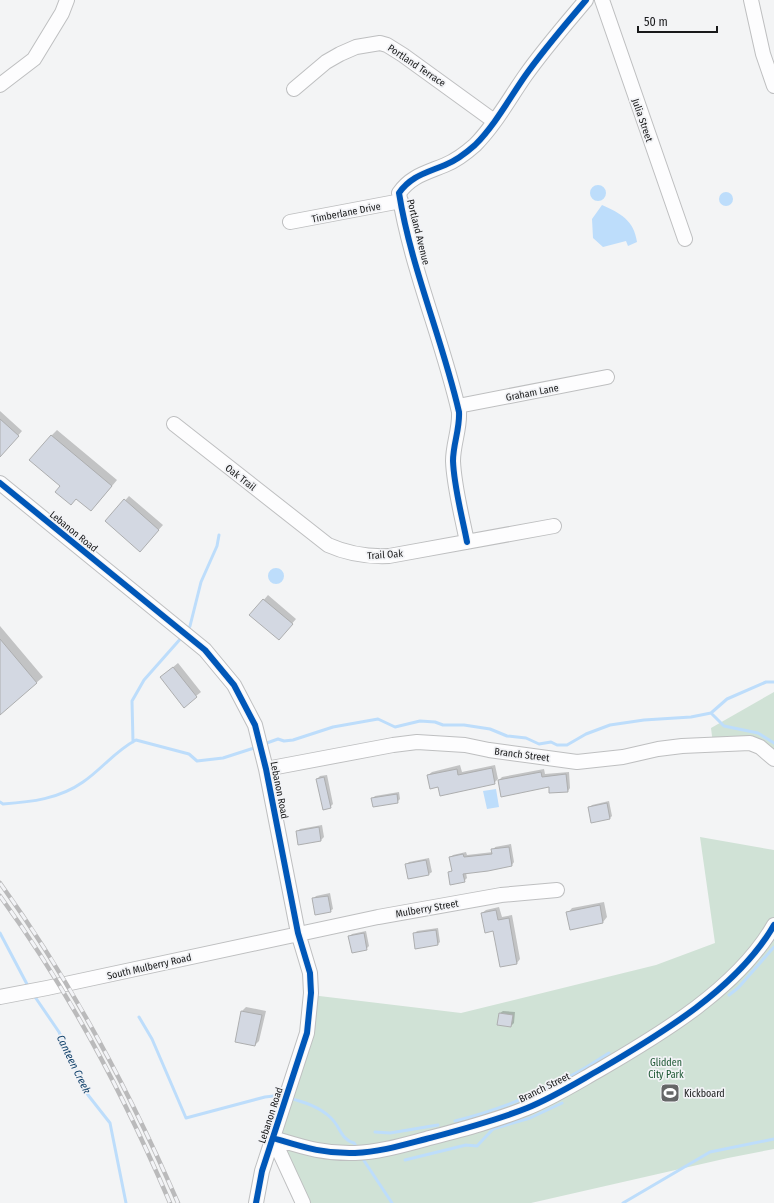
<svg xmlns="http://www.w3.org/2000/svg" width="774" height="1203" viewBox="0 0 774 1203" font-family="'Fira Sans Condensed',sans-serif">
  <style>
    .green { fill: #d0e2d6 }
    .water { fill: #bdddfb }
    .shadow { fill: #0003 }
    .lines { fill: none; stroke-linecap: round; stroke-linejoin: round }
    .stream { stroke: #bdddfb; stroke-width: 3 }
    .building { fill: #d3d8e2; stroke: #adaeaf }
    .minor-casing { stroke: #bebfc0; stroke-width: 16 }
    .minor { stroke: #fdfdfe; stroke-width: 14 }
    .rail-casing { stroke: #bababb; stroke-width: 4.5 }
    .rail { stroke: #f2f3f6; stroke-width: 3; stroke-dasharray: 9; stroke-linecap: butt }
    .cycleway-casing { stroke: #f2f3f6; stroke-width: 8 }
    .cycleway { stroke: #0057b8; stroke-width: 6 }
    .labels { text-anchor: middle; stroke-width: 3.5; stroke-linejoin: round; paint-order: stroke }
    .street-label { font-size: 10px; fill: #18191a; stroke: #f2f3f6 }
    .park-label { font-size: 10px; fill: #1a5531; stroke: #f2f3f6 }
    .poi-label { font-size: 10px; fill: #18191a; stroke: #f2f3f6; text-anchor: start }
    .water-label { font-size: 11px; font-style: italic; fill: #15456d; stroke: #f2f3f6 }
  </style>
  <rect width="100%" height="100%" fill="#f3f4f5"/>
  <path class="green" d="M774 692V761L760 747 713 744 711 728Z
    M700 837 774 850V1149L728 1158 531 1203H301L273 1138 311 995 461 1013 656 965 715 943Z"/>
  <path class="water" d="M590 193a8 8 0 1 1 16 0a8 8 0 1 1-16 0Z
    M719 199a7 7 0 1 1 14 0a7 7 0 1 1-14 0Z
    M602 205C620 213 634 220 637 242L628 246 626 241 603 247 593 238 592 219Z
    M268 576a8 8 0 1 1 16 0a8 8 0 1 1-16 0Z
    M496 789 499 807 487 809 483 791Z"/>
  <path class="shadow" d="M0 411 22 431 9 446 0 447Z
    M57 430 117 480 97 504 77 498 61 486 52 435Z
    M129 496 163 525 144 546 107 521Z
    M268 595 296 619 283 634 251 615Z
    M0 626 43 677 0 714Z
    M178 663 201 692 196 696 166 673Z
    M460 765 462 772 495 765 498 779 494 783 439 786 428 775 432 772Z
    M544 769 545 774 569 772 570 788 568 791 549 786 499 780 502 777Z
    M327 775 333 804 330 807 317 779 320 776Z
    M399 792 400 799 397 802 372 799 375 796Z
    M609 801 612 816 610 818 589 808 592 805Z
    M322 825 324 837 321 840 297 832 300 829Z
    M511 844 514 862 512 865 466 873 467 878 464 881 449 873 453 870 451 857 453 855 466 852 467 855 493 852 495 847Z
    M429 858 432 872 429 874 406 865 409 862Z
    M330 893 333 909 330 911 313 899 316 896Z
    M604 902 607 917 603 922 571 929 568 913 572 908Z
    M499 907 502 917 512 915 520 959 517 963 482 913 486 910Z
    M438 928 440 942 438 944 414 934 417 931Z
    M366 931 369 946 366 949 349 937 352 934Z
    M246 1007 266 1011 259 1041 255 1045 242 1011Z
    M503 1011 515 1012 514 1023 511 1026 500 1013Z"/>
  <g class="lines">
    <path class="stream" d="M187 631 190 626 201 582 217 546 219 535
      M711 713 724 726 758 733 774 743
      M133 742 132 701 144 680 182 637
      M264 744 278 739 284 741 293 740 333 727 378 719 395 727 420 721 435 722 443 725H464L490 729 507 736 526 738 539 744 551 742 557 745H567L586 734 610 725 644 720 691 717 711 713 727 699 766 682H774
      M0 802 3 804C31 802 59 799 83 782 102 769 115 751 136 740L189 754 197 761 223 758 257 747
      M0 933 29 988
      M33 994 59 1032 88 1095 110 1123 126 1203
      M729 995 738 988 774 947
      M139 1017 152 1039 186 1118 265 1097 282 1095
      M289 1098C304 1102 320 1107 331 1118 340 1126 341 1140 354 1143L358 1149
      M455 1121C511 1107 561 1085 609 1053
      M375 1132 390 1133 438 1125
      M361 1156 392 1203
      M405 1160 466 1145 477 1146 493 1129 530 1118 562 1103
      M623 1203 710 1152 774 1139"/>
  </g>
  <path class="building" d="M0 419 19 436 0 457Z
    M51 435 112 486 91 511 76 499 71 505 55 492 60 486 29 460Z
    M124 499 159 530 140 552 105 521Z
    M263 599 293 624 279 640 249 615Z
    M0 639 37 683 0 715Z
    M173 667 197 697 184 708 160 677Z
    M492 768 495 784 440 796 438 787 430 789 427 775 457 769 458 775Z
    M541 772 542 777 566 774 568 792 549 793V787L501 797 498 780Z
    M324 777 331 808 323 810 316 779Z
    M397 794 398 803 373 807 371 798Z
    M607 803 610 819 591 823 588 807Z
    M319 827 321 841 298 845 296 831Z
    M509 847 512 866 488 871 463 874 465 882 450 885 448 872 452 871 449 857 463 854 464 857 492 854 491 849Z
    M426 860 429 875 408 879 405 864Z
    M328 896 331 912 315 915 312 898Z
    M600 905 603 923 570 930 566 912Z
    M496 910 498 920 509 918 517 964 500 967 493 931 485 933 481 913Z
    M436 930 438 945 415 949 413 933Z
    M364 933 367 950 352 953 348 936Z
    M241 1011 262 1015 255 1046 235 1042Z
    M499 1013 513 1015 511 1027 497 1025Z"/>
  <g class="lines">
    <g class="minor-casing">
      <path id="minor" d="M602 0 685 239
        M751 0 763 54 774 86
        M0 85 34 59 62 13 67 0
        M294 89 326 62 340 54 356 47 380 43 387 45 403 55 494 121
        M290 222 401 201
        M458 406 607 377
        M174 424 328 545C348 554 366 557 389 556L554 526
        M0 483 205 650 234 685 255 725 266 769 298 933 310 973 311 993 307 1033 262 1171 256 1203
        M467 542C462 516 454 487 453 461 453 444 460 429 459 412 442 338 411 268 399 193 411 176 426 173 445 165 455 161 466 153 475 145 495 125 509 99 525 76 544 49 565 25 586 0
        M266 769 393 745 417 742 465 745 489 750 577 762 623 757 658 749 682 746 750 743 760 747 774 759
        M0 997 47 988 378 917 501 895 557 890
        M273 1138C303 1147 323 1154 355 1153 380 1152 403 1145 426 1139 460 1130 495 1121 527 1108 552 1098 576 1083 599 1070 661 1034 738 988 774 925
        M273 1138 303 1203"/>
    </g>
    <use href="#minor" class="minor"/>
    <g class="rail-casing">
      <path id="rail" d="M0 883C72 983 129 1090 178 1203
        M0 896C69 991 124 1095 170 1203"/>
    </g>
    <use href="#rail" class="rail"/>
    <g class="cycleway-casing">
      <path id="cycleway" d="M0 483 205 650 234 685 255 725 266 769 298 933 310 973 311 993 307 1033 262 1171 256 1203
        M467 542C462 516 454 487 453 461 453 444 460 429 459 412 442 338 411 268 399 193 411 176 426 173 445 165 455 161 466 153 475 145 495 125 509 99 525 76 544 49 565 25 586 0
        M273 1138C303 1147 323 1154 355 1153 380 1152 403 1145 426 1139 460 1130 495 1121 527 1108 552 1098 576 1083 599 1070 661 1034 738 988 774 925"/>
    </g>
    <use href="#cycleway" class="cycleway"/>
  </g>
  <defs>
    <g id="stadium-square" transform="scale(1)"><rect x="-9" y="-9" width="18" height="18" rx="4" fill="#656667" stroke="#f2f3f6"/><path d="M0-5a6.5 5 0 1 0 0 10a6.5 5 0 1 0 0-10ZM-3.5-1.8h7v3.6h-7Z" fill="#fff"/></g>
  </defs>
  <g fill-rule="evenodd">
    <use href="#stadium-square" x="670" y="1093"/>
  </g>
  <g class="labels">
    <g class="street-label">
      <text transform="translate(417 65) rotate(34)" y="4">Portland Terrace</text>
      <text transform="translate(643 120) rotate(71)" y="4">Julia Street</text>
      <text transform="translate(346 212) rotate(-11)" y="4">Timberlane Drive</text>
      <text transform="translate(419 232) rotate(76)" y="4">Portland Avenue</text>
      <text transform="translate(532 392) rotate(-11)" y="4">Graham Lane</text>
      <text transform="translate(241 477) rotate(38)" y="4">Oak Trail</text>
      <text transform="translate(74 531) rotate(39)" y="4">Lebanon Road</text>
      <text transform="translate(385 554) rotate(-4)" y="4">Trail Oak</text>
      <text transform="translate(522 754) rotate(7)" y="4">Branch Street</text>
      <text transform="translate(280 790) rotate(79)" y="4">Lebanon Road</text>
      <text transform="translate(427 908) rotate(-10)" y="4">Mulberry Street</text>
      <text transform="translate(149 966) rotate(-13)" y="4">South Mulberry Road</text>
      <text transform="translate(544 1087) rotate(-26)" y="4">Branch Street</text>
      <text transform="translate(270 1115) rotate(-72)" y="4">Lebanon Road</text>
    </g>
    <g class="park-label">
      <text x="666" y="1066">Glidden<tspan x="666" dy="12">City Park</tspan></text>
    </g>
    <g class="poi-label">
      <text x="684" y="1097">Kickboard</text>
    </g>
    <g class="water-label">
      <text transform="translate(74 1064) rotate(64)" y="4">Canteen Creek</text>
    </g>
  </g>
  <path d="M638 26v6h79v-6" fill="none" stroke="#18191a" stroke-width="2"/>
  <text x="644" y="26" font-size="12" fill="#18191a" stroke="#f2f3f6" stroke-width="3" paint-order="stroke">50 m</text>
</svg>
